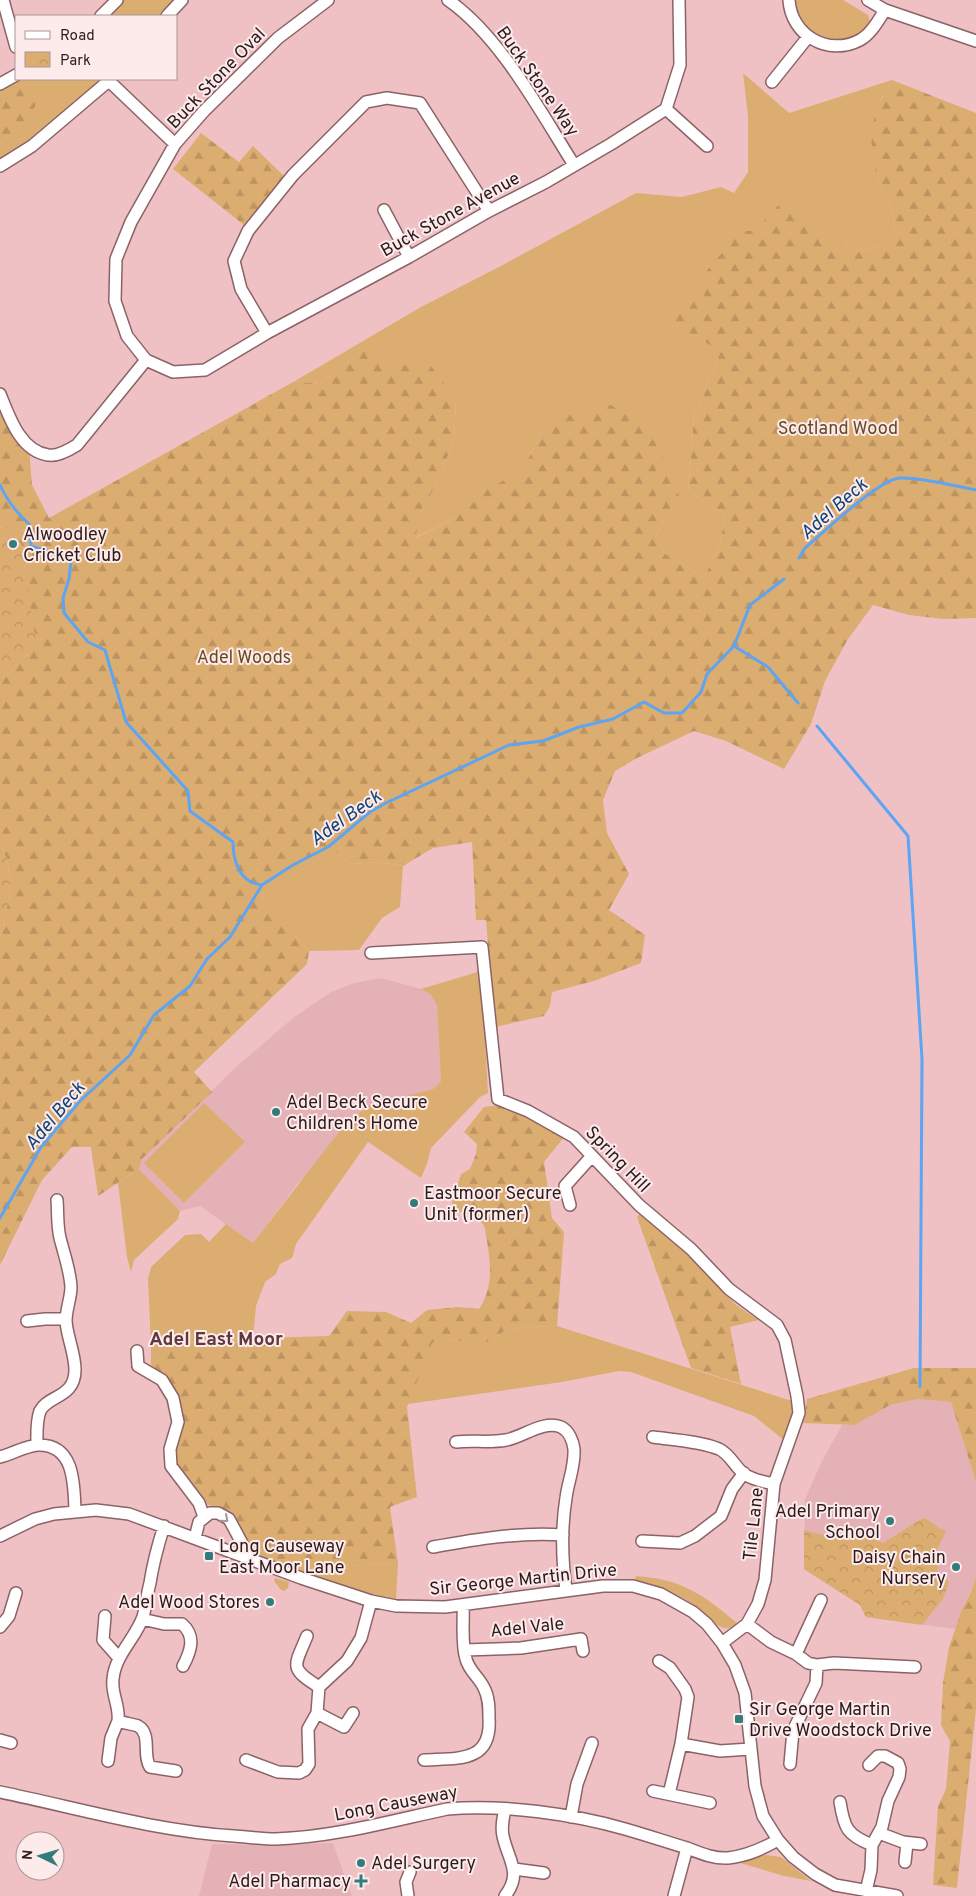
<svg xmlns="http://www.w3.org/2000/svg" width="976" height="1896" viewBox="0 0 976 1896" font-family="Overpass,sans-serif">
  <style>
    .built { fill: #e4b1b6 }
    .green { fill: #dcad70 }
    .forest { fill: url(#forest-firs) }
    .park { fill: url(#park-crowns) }
    .lines { fill: none; stroke-linecap: round; stroke-linejoin: round }
    .stream { stroke: #5da4f3; stroke-width: 3 }
    .minor-casing { stroke: #8b6367; stroke-width: 14 }
    .minor { stroke: #fff; stroke-width: 11 }
    .oneway { stroke: #a09899 }
    .poi-dot { fill: #337c79; stroke: #fdeaeb; stroke-width: 2 }
    .labels { text-anchor: middle; stroke-width: 4; stroke-linejoin: round; paint-order: stroke }
    .street-label { font-size: 18px; fill: #2b1b1c; stroke: #fdeaeb }
    .park-label { font-size: 18px; fill: #664a23; stroke: #fdeaeb }
    .poi-label { font-size: 18px; fill: #2b1b1c; stroke: #fdeaeb; text-anchor: start }
    .water-label { font-size: 19px; font-style: italic; fill: #114375; stroke: #fdeaeb }
    .neighbourhood-label { font-size: 19px; font-weight: bold; fill: #5d393d; stroke: #fdeaeb }
  </style>
  <defs>
    <pattern id="forest-firs" width="22" height="20" patternUnits="userSpaceOnUse" patternTransform="scale(1.25)"><rect width="22" height="20" fill="#dcad70"/><path d="M5 1l3.5 6h-7zM16 11l3.5 6h-7z" fill="#bd9460"/></pattern>
    <pattern id="park-crowns" width="20" height="18" patternUnits="userSpaceOnUse" patternTransform="scale(1.25)"><rect width="20" height="18" fill="#dcad70"/><path d="M2 6a3 3 0 1 1 6 0M12 15a3 3 0 1 1 6 0" fill="none" stroke="#bd9460"/></pattern>
  </defs>
  <rect width="100%" height="100%" fill="#efc1c5"/>
  <path class="built" d="M381 978 421 989 430 994 437 1005 441 1081 433 1089 418 1094 298 1183 253 1243 200 1206 180 1211 139 1169 142 1159 236 1067 293 1018 331 992 354 983Z
    M918 1399 951 1402 976 1482V1578L955 1629 866 1617 860 1605 804 1569 805 1499 822 1461 842 1425H855L890 1405Z
    M333 1843 352 1896H199L212 1844 275 1845Z"/>
  <path class="green" d="M117 0H182L167 16H101Z
    M794 0H843L868 15 870 22C866 31 859 35 850 38 822 48 798 26 794 0Z
    M743 73 789 113 892 80 876 108V176L893 213 895 232 876 247 852 254 785 199 673 325 721 351 694 416 688 491 725 516 720 544 704 578 664 553 656 534 679 496 548 420 523 469 470 500 457 517 414 538 422 510 438 481 454 440 456 401 396 367 361 351 320 384 295 381 421 307 497 268 636 193 682 197 721 187 734 193 748 172V116Z
    M16 79H111L0 166V143L30 118 0 85Z
    M328 847 352 864 378 862 403 866 400 907 382 918 359 950 309 951 256 895 262 885 293 865Z
    M481 971 488 1093 480 1097 431 1148 427 1164 421 1178 368 1142 296 1244 292 1258 280 1264 276 1274 265 1282 256 1306 253 1338 151 1346 148 1279 151 1267 185 1235 201 1234 209 1242 226 1224 253 1243 349 1119 372 1105 433 1089 441 1081 437 1005 430 994 421 989Z
    M204 1103 245 1142 184 1203 144 1163Z
    M139 1169 180 1211 178 1219 134 1260 131 1272 127 1257 118 1183Z
    M557 1326 792 1401 793 1412 784 1440 754 1416 631 1372 619 1371 562 1382 408 1404 432 1342 446 1338 463 1342 494 1339 504 1331 525 1327Z
    M398 1564 396 1600C359 1597 323 1581 289 1567Z
    M636 1576C682 1579 704 1595 738 1624 734 1627 729 1629 724 1628 713 1625 705 1612 696 1606 677 1593 658 1585 635 1580Z
    M275 1578 289 1582 288 1588 284 1591 280 1589 274 1581Z
    M766 1855 781 1857 811 1881 784 1876 737 1862Z"/>
  <path class="forest" d="M892 80 976 113V618L943 619 909 615 873 605 848 639 825 681 811 724 784 769 726 741 694 731 637 758 615 771 603 800 607 833 629 874 609 910 645 935 641 963 594 981 552 992 550 1006 544 1016 495 1027 486 920H476L472 842 433 848 403 866 378 862 352 864 328 847 293 865 262 885 257 895 309 951 307 964 194 1072 212 1092 142 1159 139 1169 98 1196 91 1147H72L42 1180 0 1265V939C7 912 17 870 0 845V683L28 654 24 568 27 553 11 530 0 526V394L29 447 32 485 49 518 295 381 320 384 361 351 377 348 396 367 427 360 456 401 454 440 438 481 422 510 415 538 457 517 469 500 523 469 548 420 611 405 650 427 679 496 656 534 664 553 704 578 720 544 725 516 688 491 694 416 721 351 673 325 703 275 741 231H755L785 198 852 254 876 247 895 232 893 213 876 176 871 139 876 108Z
    M0 85H44L30 118 0 143Z
    M201 133 239 162 253 146 284 176 244 225 173 169Z
    M500 1105 525 1115 565 1136 544 1162 552 1218 564 1232 557 1326 525 1327 504 1331 494 1339 486 1342H463L446 1338 432 1343 407 1407 417 1497 390 1507 398 1564 289 1567 254 1553 233 1516 221 1508 208 1505 176 1465 174 1449 181 1422 167 1377 151 1365V1346L258 1338 329 1336 347 1311 386 1312 411 1323 427 1310 458 1307 479 1309C493 1289 491 1265 487 1241 486 1237 486 1230 484 1226 478 1215 464 1213 454 1210L452 1202 461 1174 470 1169 476 1154 477 1144 464 1132 484 1107Z
    M641 1212 695 1261 736 1305 759 1320 730 1327 741 1384 691 1368 637 1217Z
    M914 1368H976V1482L951 1402 918 1399 890 1405 855 1425 803 1423 807 1399Z
    M976 1578V1709L957 1888 933 1885 938 1806 946 1789 950 1741 941 1725 943 1683 949 1647 961 1612 970 1594Z"/>
  <path class="park" d="M0 526 11 530 27 554 24 568 36 641 28 654 0 683Z
    M0 845C17 870 7 912 0 939Z
    M923 1518C932 1521 936 1528 946 1531L932 1561 939 1567 937 1571 949 1582 943 1599 922 1625 866 1617 860 1605 804 1569V1530C830 1537 830 1538 855 1528L864 1535 883 1543Z"/>
  <g class="lines">
    <path class="stream" d="M0 485C7 501 17 513 29 524L31 546 47 551 71 561 69 579 63 598 64 613 88 642 105 650 126 722 188 791 190 811 233 842C233 862 240 883 262 885
      M799 558 805 548C823 533 879 479 900 478 922 477 954 486 976 490
      M734 646 768 667 798 703
      M817 726 908 836 922 1059 920 1387
      M0 1218 41 1147 80 1101 130 1055 154 1015 190 986 207 959 230 937 262 885 293 865 328 847 370 812 386 803 509 745 543 741 579 727 613 719 644 702 664 713H682L701 692 707 674 734 646 750 605 784 579"/>
    <g class="minor-casing">
      <path id="minor" d="M3 0 16 47
        M328 0 278 38 204 111 175 144 131 222 116 259 115 301 127 336 146 360 173 372 205 370 267 333 409 257 489 211 546 182 611 144 666 109 680 65 679 0
        M448 0C500 36 540 111 574 165
        M789 0C791 35 828 57 860 40 871 34 878 21 885 10
        M868 0 885 10 976 41
        M101 16 117 0
        M167 16 182 0
        M109 81 175 144
        M772 82 808 37
        M0 84 16 75
        M666 109 707 146
        M0 166 32 146 111 79
        M384 210 409 257
        M267 333 241 289 234 261 248 231 293 175 366 102 387 98 420 103 489 211
        M0 394C9 416 20 451 48 455 57 457 69 450 77 445L146 360
        M371 953 482 947 498 1099 528 1111 574 1137 639 1205 691 1249 729 1289 777 1325 785 1340 797 1396 799 1413 774 1484 765 1580 758 1604 747 1624 722 1643
        M570 1205 565 1186 592 1156
        M27 1321 45 1319H66
        M137 1351 138 1366 162 1380 173 1398 178 1422 170 1449 171 1466 199 1503 204 1517
        M653 1437C674 1440 699 1441 719 1449 730 1454 735 1467 744 1474 753 1480 764 1482 774 1484
        M456 1442C472 1440 490 1443 506 1440 523 1437 543 1420 561 1427 569 1431 573 1441 574 1449 575 1467 568 1481 566 1498 561 1529 562 1560 566 1590
        M37 1445C37 1434 36 1422 40 1411 48 1395 75 1398 75 1370 75 1353 67 1337 66 1321 66 1309 71 1298 71 1287 70 1270 64 1254 60 1238 57 1226 58 1213 57 1200
        M0 1457C12 1454 25 1446 38 1445 75 1444 74 1485 75 1511
        M164 1526C158 1545 153 1563 150 1583 147 1594 146 1606 143 1617 135 1639 115 1655 113 1679 111 1694 120 1706 118 1721 124 1723 132 1724 138 1726 152 1734 142 1755 150 1767L176 1771
        M0 1536 35 1519 54 1514 96 1510 129 1514 301 1578 371 1601 396 1606 445 1607 603 1586H633L661 1594 693 1612 707 1624 722 1643 735 1665 745 1693 755 1786 763 1816 778 1840 793 1857 815 1874 835 1885 897 1896
        M195 1538 199 1522 210 1513H218L229 1519 251 1560
        M642 1541 680 1543 695 1536 721 1516 732 1489 744 1473
        M433 1547C477 1539 519 1532 563 1535
        M105 1616 103 1640 119 1658
        M142 1619 164 1624H182C196 1636 191 1651 183 1666
        M747 1624 771 1642 796 1654 808 1663 817 1665 834 1663 915 1667
        M0 1627 9 1616 16 1593
        M307 1636C294 1667 289 1668 319 1687
        M465 1650 521 1648 581 1639 583 1651
        M796 1654 821 1600
        M659 1661 670 1668 685 1689 688 1697 681 1744 669 1794
        M317 1713 344 1727 353 1713
        M0 1740 11 1743
        M681 1744 720 1751 750 1749
        M246 1760 278 1772 299 1773 305 1770 309 1764 308 1729 317 1713 319 1687 347 1661 361 1638 371 1601
        M424 1760C458 1758 492 1763 489 1718 489 1708 489 1697 484 1688 479 1677 469 1671 466 1659 461 1643 464 1622 463 1605
        M108 1761 111 1738 118 1721
        M790 1764 793 1731 816 1683 817 1665
        M653 1791 710 1803
        M0 1792C78 1808 155 1831 234 1836 248 1837 262 1839 276 1839 334 1837 391 1821 447 1809 502 1804 573 1814 625 1829 646 1835 667 1842 687 1848 700 1853 714 1859 728 1858 747 1856 762 1849 778 1840
        M840 1802C844 1828 847 1835 872 1845
        M571 1817 577 1784 592 1743
        M879 1833 903 1842 921 1844
        M905 1862 907 1843
        M514 1869 544 1873
        M866 1891 871 1870 872 1845 882 1827 888 1801 899 1777 900 1769 898 1763 885 1756H878L869 1765
        M408 1896 406 1882 410 1872
        M505 1896C523 1873 508 1860 503 1836 501 1827 503 1818 505 1809
        M674 1896 687 1848"/>
    </g>
    <use href="#minor" class="minor"/>
  </g>
  <defs><path id="oneway-chevron" d="M-2-3.5L2.5 0L-2 3.5" fill="none" stroke-width="1.6" stroke-linecap="round" stroke-linejoin="round" transform="scale(1.25)"/></defs>
  <use class="oneway" href="#oneway-chevron" transform="translate(225 1519) rotate(41)"/>
  <g class="poi-dot">
    <circle cx="13" cy="544" r="5"/>
    <circle cx="276" cy="1112" r="5"/>
    <circle cx="414" cy="1203" r="5"/>
    <circle cx="890" cy="1521" r="5"/>
    <rect x="204" y="1551" width="10" height="10" rx="2.5"/>
    <circle cx="956" cy="1567" r="5"/>
    <circle cx="270" cy="1602" r="5"/>
    <rect x="734" y="1714" width="10" height="10" rx="2.5"/>
    <circle cx="361" cy="1863" r="5"/>
    <path d="M358.5 1873.5h5v5h5v5h-5v5h-5v-5h-5v-5h5z"/>
  </g>
  <g class="labels">
    <g class="street-label">
      <text transform="translate(216 78) rotate(-46)" y="6">Buck Stone Oval</text>
      <text transform="translate(538 81) rotate(55)" y="6">Buck Stone Way</text>
      <text transform="translate(450 214) rotate(-29)" y="6">Buck Stone Avenue</text>
      <text transform="translate(618 1159) rotate(46)" y="6">Spring Hill</text>
      <text transform="translate(753 1524) rotate(-84)" y="6">Tile Lane</text>
      <text transform="translate(523 1579) rotate(-6)" y="6">Sir George Martin Drive</text>
      <text transform="translate(527 1627) rotate(-6)" y="6">Adel Vale</text>
      <text transform="translate(396 1803) rotate(-11)" y="6">Long Causeway</text>
    </g>
    <g class="park-label">
      <text x="838" y="434">Scotland Wood</text>
      <text x="244" y="663">Adel Woods</text>
    </g>
    <g class="poi-label">
      <text x="23" y="540">Alwoodley<tspan x="23" dy="21">Cricket Club</tspan></text>
      <text x="286" y="1108">Adel Beck Secure<tspan x="286" dy="21">Children's Home</tspan></text>
      <text x="424" y="1199">Eastmoor Secure<tspan x="424" dy="21">Unit (former)</tspan></text>
      <text x="880" y="1517" text-anchor="end">Adel Primary<tspan x="880" dy="21">School</tspan></text>
      <text x="219" y="1552">Long Causeway<tspan x="219" dy="21">East Moor Lane</tspan></text>
      <text x="946" y="1563" text-anchor="end">Daisy Chain<tspan x="946" dy="21">Nursery</tspan></text>
      <text x="260" y="1608" text-anchor="end">Adel Wood Stores</text>
      <text x="749" y="1715">Sir George Martin<tspan x="749" dy="21">Drive Woodstock Drive</tspan></text>
      <text x="371" y="1869">Adel Surgery</text>
      <text x="351" y="1887" text-anchor="end">Adel Pharmacy</text>
    </g>
    <g class="water-label">
      <text transform="translate(833 508) rotate(-41)" y="7">Adel Beck</text>
      <text transform="translate(345 817) rotate(-35)" y="7">Adel Beck</text>
      <text transform="translate(54 1115) rotate(-50)" y="7">Adel Beck</text>
    </g>
    <g class="neighbourhood-label">
      <text x="216" y="1345">Adel East Moor</text>
    </g>
  </g>
  <rect x="15" y="15" width="162" height="65" fill="#fdeaeb" stroke="#a99798"/>
  <rect x="25" y="31" width="25" height="8" fill="#ffffff" stroke="#a99798"/>
  <text x="60" y="40" font-size="15" fill="#2b1b1c">Road</text>
  <rect x="25" y="52" width="25" height="15" fill="url(#park-crowns)" stroke="#a99798"/>
  <text x="60" y="65" font-size="15" fill="#2b1b1c">Park</text>
  <g transform="translate(40 1856) rotate(275)"><circle r="24" fill="#fdeaeb" stroke="#a99798"/>
  <path d="M0-4L9 19L0 12L-9 19Z" fill="#337c79"/>
  <text y="-8" font-size="14" font-weight="bold" text-anchor="middle" fill="#2b1b1c">N</text>
  </g>
</svg>
